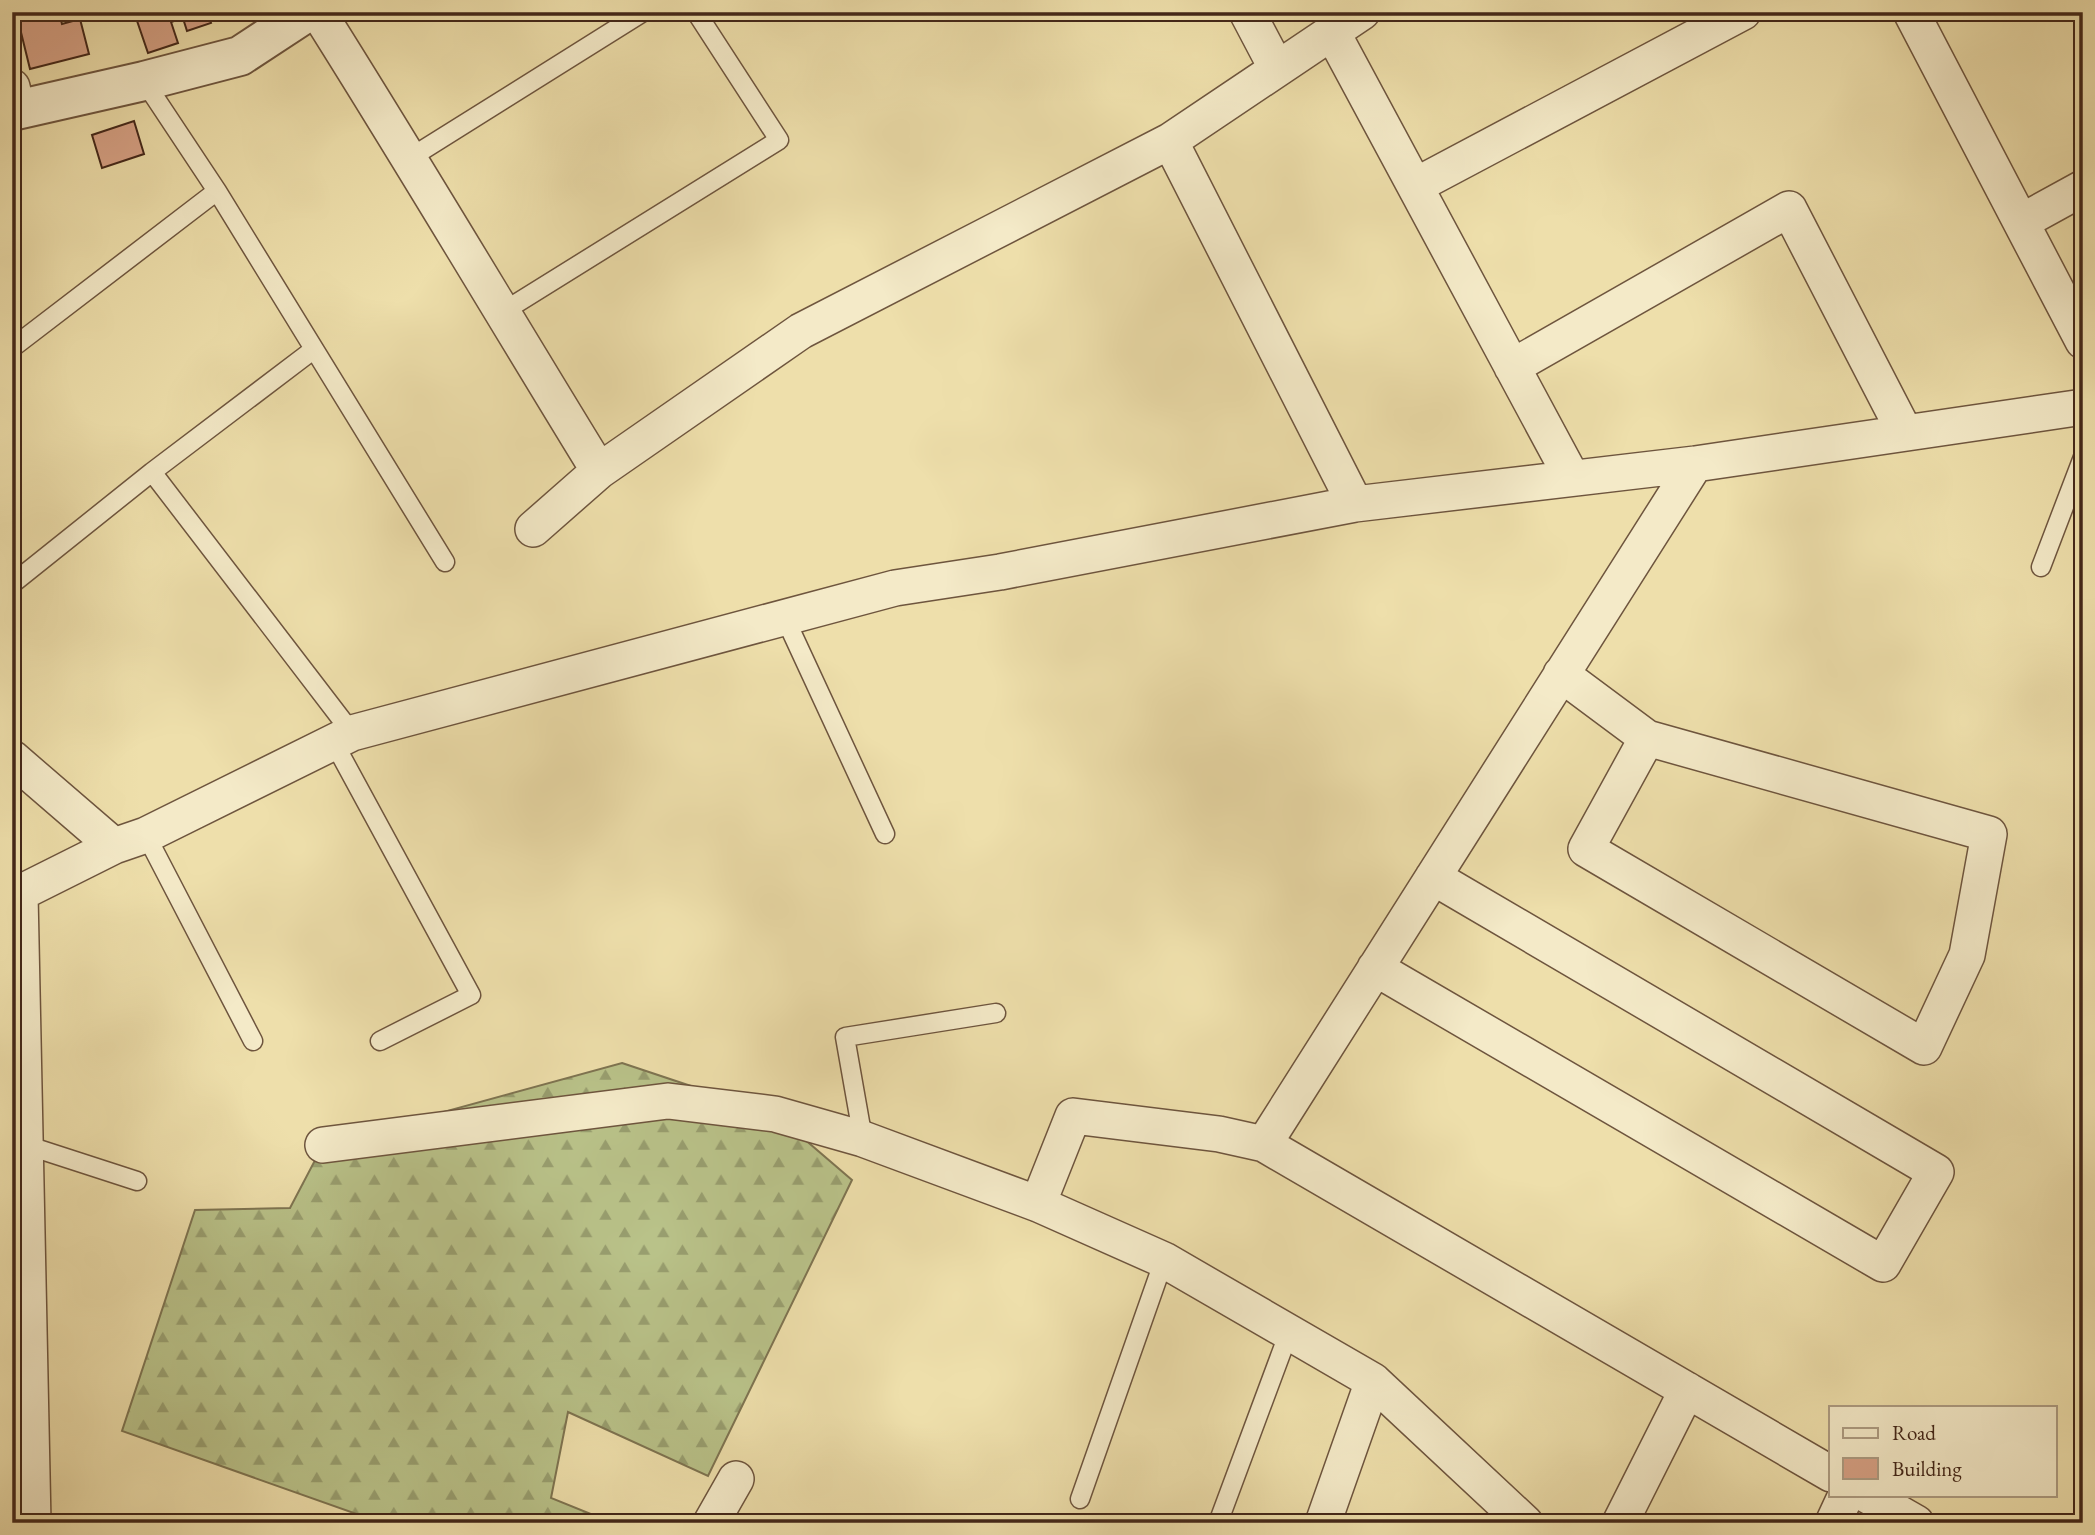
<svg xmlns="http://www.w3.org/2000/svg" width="2095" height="1535" viewBox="0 0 2095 1535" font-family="'EB Garamond',serif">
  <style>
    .forest { fill: url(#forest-firs); stroke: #7e7451; stroke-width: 2 }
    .building { fill: #d7a286; stroke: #432719; stroke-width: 2 }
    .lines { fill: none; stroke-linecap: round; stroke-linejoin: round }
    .service-casing { stroke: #6e553e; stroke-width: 21 }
    .minor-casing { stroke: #6e553e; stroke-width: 38 }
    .tertiary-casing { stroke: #6e553e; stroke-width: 42 }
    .service { stroke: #f4eac8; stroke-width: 18 }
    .minor { stroke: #f4eac8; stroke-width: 35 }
    .tertiary { stroke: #f4eac8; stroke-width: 38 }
  </style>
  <defs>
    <pattern id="forest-firs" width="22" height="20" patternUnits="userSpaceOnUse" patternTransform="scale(1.75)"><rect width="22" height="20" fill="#b9c289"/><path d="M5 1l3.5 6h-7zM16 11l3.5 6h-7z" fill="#989e6f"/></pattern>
  </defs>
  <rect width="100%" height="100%" fill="#eedfab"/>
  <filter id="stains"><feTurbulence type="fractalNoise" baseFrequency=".00286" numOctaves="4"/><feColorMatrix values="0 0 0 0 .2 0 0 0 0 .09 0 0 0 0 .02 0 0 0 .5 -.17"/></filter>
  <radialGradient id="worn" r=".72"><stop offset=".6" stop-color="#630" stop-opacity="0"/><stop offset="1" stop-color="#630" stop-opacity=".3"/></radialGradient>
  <path class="forest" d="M622 1063 775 1114 852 1180 708 1476 568 1412 551 1498 613 1523H382L122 1431 195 1210 290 1208 323 1145Z"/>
  <path class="building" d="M16 12H59L62 24 80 19 89 54 30 69Z
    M134 12H178L180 19 171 22 178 43 148 53Z
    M181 12H207L211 23 187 31Z
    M134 121 144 154 102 168 92 135Z"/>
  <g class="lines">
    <g class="service-casing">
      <path id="service" d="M144 81 217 191 445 562
        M410 158 643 12
        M501 313 779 140 696 12
        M12 348 217 191
        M152 472 352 733
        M2041 567 2083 457
        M12 584 152 472 313 350
        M785 618 885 834
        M333 741 471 995 380 1041
        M146 835 253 1041
        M863 1139 845 1037 996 1013
        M26 1145 137 1181
        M1080 1499 1164 1260
        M1218 1523 1289 1332"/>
    </g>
    <g class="minor-casing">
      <path id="minor" d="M318 12C414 164 505 318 599 471
        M1247 12 1277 69
        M1911 12 2083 341
        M1332 32 1572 478
        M12 87 17 108
        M1170 141 1355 504
        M1415 186 1743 12
        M2021 222 2083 188
        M1512 367 1789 209 1905 433
        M1695 464 1264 1144 1831 1474
        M533 529 599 471 801 331 1170 141 1362 12
        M1561 674 1647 738 1989 834 1967 955 1924 1047 1586 849 1647 738
        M12 758 114 846
        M20 894 33 1523
        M12 897 114 846 146 835 352 733 895 588 1000 572 1355 504 1695 464 2083 407
        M1375 968 1883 1264 1936 1172 1433 877
        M323 1145 668 1101 775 1114 863 1139 1038 1204 1164 1260 1373 1381
        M1038 1204 1073 1116 1219 1134 1264 1144
        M1867 1495 1916 1523
        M711 1523 736 1479
        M1323 1523 1373 1381 1525 1523
        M1620 1523 1687 1390
        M1833 1523 1846 1495"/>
    </g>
    <g class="tertiary-casing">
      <path id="tertiary" d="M12 111 144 81 240 56 307 12"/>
    </g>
    <use href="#service" class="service"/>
    <use href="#minor" class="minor"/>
    <use href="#tertiary" class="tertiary"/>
  </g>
  <rect width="2095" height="1535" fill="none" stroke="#eedfab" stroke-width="42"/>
  <rect x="14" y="14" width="2067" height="1507" fill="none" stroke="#432719" stroke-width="3.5"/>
  <rect x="21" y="21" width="2053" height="1493" fill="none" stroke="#432719" stroke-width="2"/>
  <rect x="1829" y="1406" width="228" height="91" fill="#f4eac8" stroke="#ad9c82" stroke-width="2"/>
  <rect x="1843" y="1428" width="35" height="10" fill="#f4eac8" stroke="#ad9c82" stroke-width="2"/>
  <text x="1892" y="1440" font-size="21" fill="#432719">Road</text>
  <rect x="1843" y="1458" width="35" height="21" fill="#d7a286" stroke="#ad9c82" stroke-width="2"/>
  <text x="1892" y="1476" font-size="21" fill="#432719">Building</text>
  <rect width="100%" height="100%" filter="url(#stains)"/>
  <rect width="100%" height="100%" fill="url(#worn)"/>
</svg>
